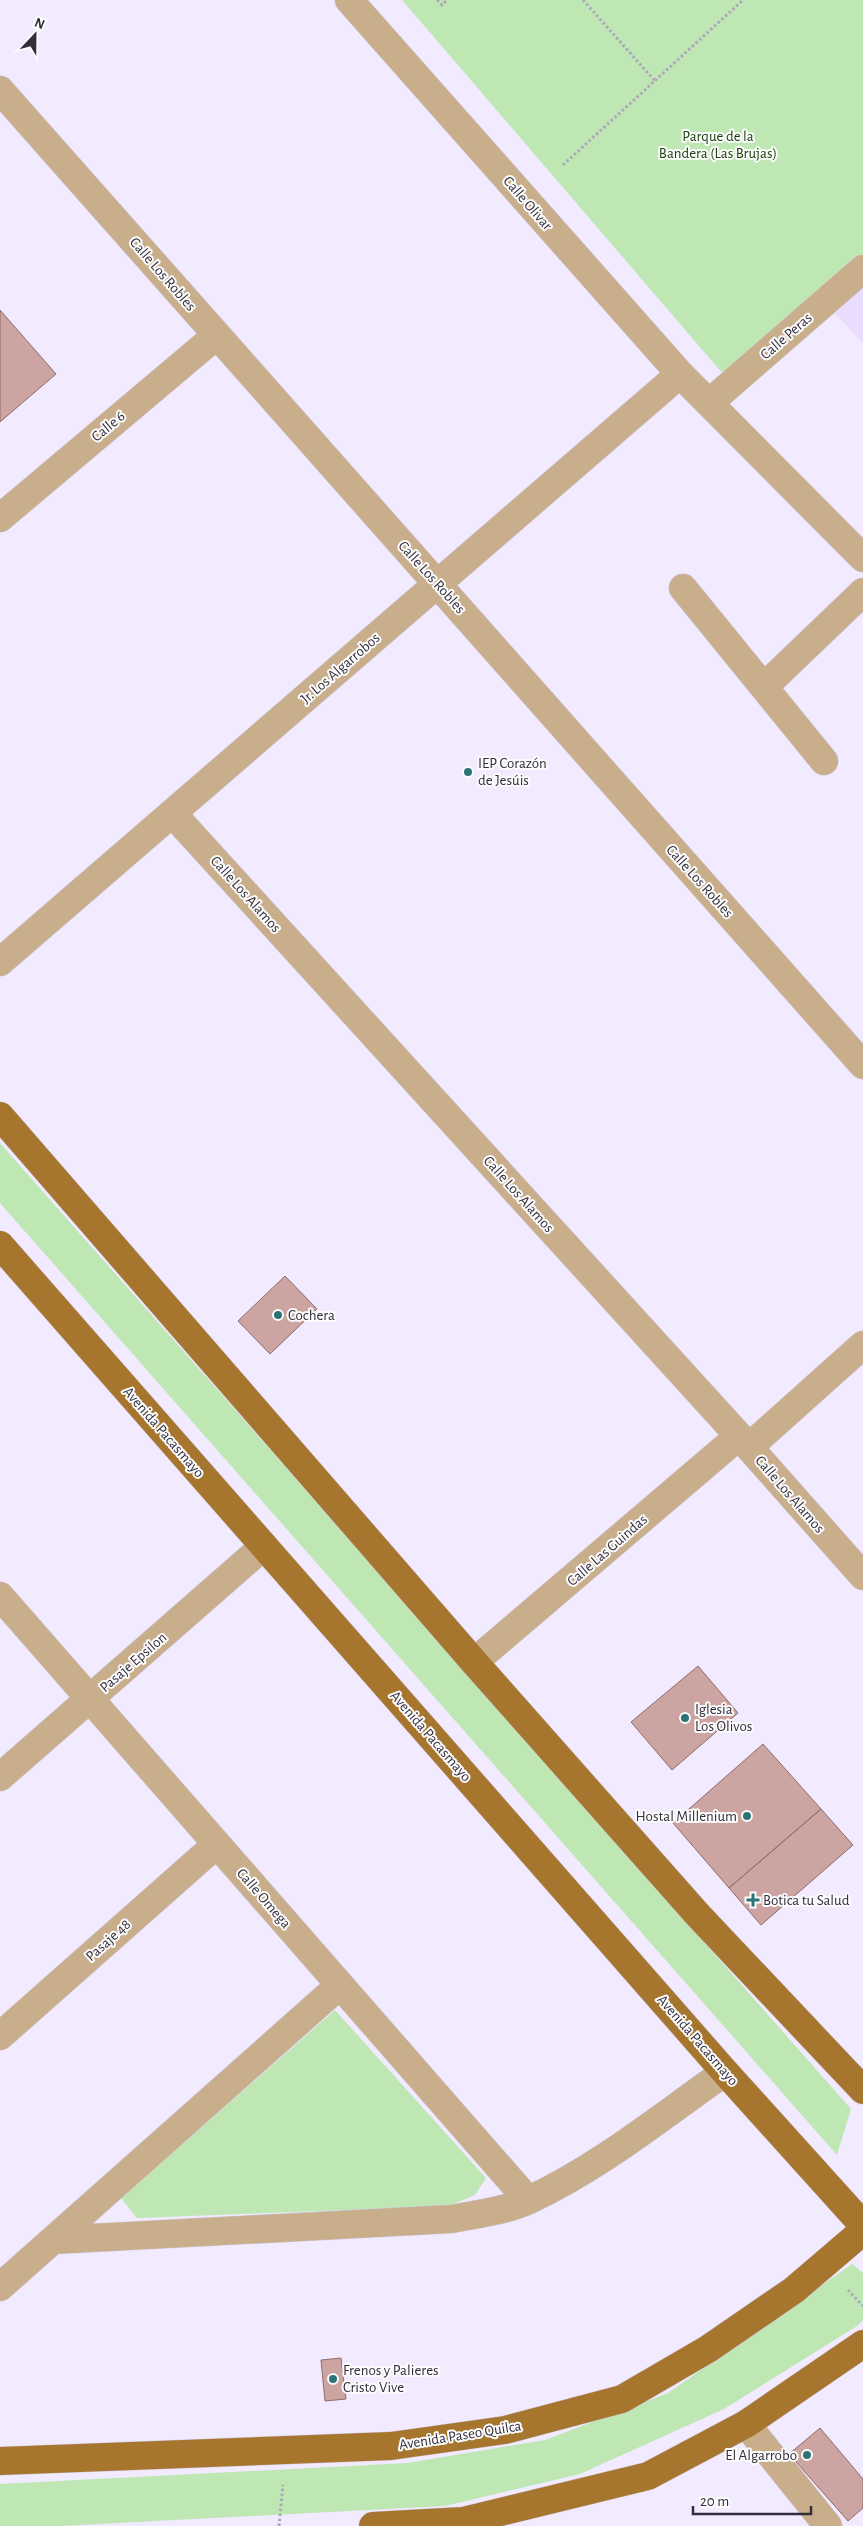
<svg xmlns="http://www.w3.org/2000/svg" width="863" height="2526" viewBox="0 0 863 2526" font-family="'Alegreya Sans',sans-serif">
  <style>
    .built { fill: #e9dcfd }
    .green { fill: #bee7b4 }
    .building { fill: #cca5a2; stroke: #906c69 }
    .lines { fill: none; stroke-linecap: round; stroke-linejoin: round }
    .minor-casing { stroke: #d0c8dc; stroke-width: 29 }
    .major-casing { stroke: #d0c8dc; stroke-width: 29 }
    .path { stroke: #ada7b9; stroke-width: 3; stroke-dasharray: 2.5 2.5; stroke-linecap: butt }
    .minor { stroke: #c9ae8c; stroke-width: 28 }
    .major { stroke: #a7762e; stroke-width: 28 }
    .poi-dot { fill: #2a7478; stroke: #fcfcfc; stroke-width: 2 }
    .labels { text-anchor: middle; stroke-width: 4; stroke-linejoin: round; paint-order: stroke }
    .park-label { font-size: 15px; fill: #1a430e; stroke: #fcfcfc }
    .street-label { font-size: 15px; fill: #332e3b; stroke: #fcfcfc }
    .poi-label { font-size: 15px; fill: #332e3b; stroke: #fcfcfc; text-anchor: start }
  </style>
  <rect width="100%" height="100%" fill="#f2eaff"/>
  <path class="built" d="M863 280V343L830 308Z"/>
  <path class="green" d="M402 0H863V262L724 375Z
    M0 1143 851 2109 837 2155 0 1203Z
    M335 2010 486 2178 475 2195 449 2206 137 2218 121 2198Z
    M852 2264 863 2273V2320L857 2326 724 2409 580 2474 445 2506 61 2526H0V2484L407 2463 545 2440 668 2393Z"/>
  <path class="building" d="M0 310 56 374 0 422Z
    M285 1276 317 1309 270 1354 238 1321Z
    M698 1666 738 1713 672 1770 631 1722Z
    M763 1744 821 1809 729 1888 673 1823Z
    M821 1809 853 1845 761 1925 729 1888Z
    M341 2358 346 2399 325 2401 321 2360Z
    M820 2428 863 2479V2508L848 2521 789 2454Z"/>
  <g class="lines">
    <g class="minor-casing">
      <path id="minor" d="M349 0 680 374 863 558
        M0 90 863 1065
        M709 403 863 269
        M0 518 217 335
        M683 588 824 761
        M764 687 863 592
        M172 813 739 1436 863 1576
        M0 962 680 374
        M749 1447 863 1345
        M0 1596 528 2200
        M474 1662 739 1436
        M0 1777 264 1546
        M0 2036 217 1844
        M53 2240 451 2219C477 2214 505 2211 529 2200 600 2167 662 2116 725 2072
        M0 2287 340 1985
        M746 2424 828 2526"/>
    </g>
    <g class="major-casing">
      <path id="major" d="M0 1116 474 1662 697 1914 863 2090
        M0 1245 725 2072 863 2225
        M0 2461 391 2446 505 2430 622 2399 708 2349 794 2290 863 2231
        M373 2526 463 2521 648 2476 746 2424 863 2344"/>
    </g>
    <path class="path" d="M437 0 442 5 447 0
      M583 0 655 81
      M563 165 743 0
      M848 2290 863 2306
      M279 2526 283 2485"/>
    <use href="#minor" class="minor"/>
    <use href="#major" class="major"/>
  </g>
  <g class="poi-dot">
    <circle cx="468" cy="772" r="5"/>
    <circle cx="278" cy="1315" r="5"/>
    <circle cx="685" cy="1718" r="5"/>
    <circle cx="747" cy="1816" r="5"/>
    <path d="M750.5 1892.5h5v5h5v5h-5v5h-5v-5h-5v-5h5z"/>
    <circle cx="333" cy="2379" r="5"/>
    <circle cx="807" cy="2455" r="5"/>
  </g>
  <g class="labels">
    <g class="park-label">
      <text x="718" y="141">Parque de la<tspan x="718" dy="17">Bandera (Las Brujas)</tspan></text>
    </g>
    <g class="street-label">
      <text transform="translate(528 203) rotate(49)" y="5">Calle Olivar</text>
      <text transform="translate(163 274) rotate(49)" y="5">Calle Los Robles</text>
      <text transform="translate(786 336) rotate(-41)" y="5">Calle Peras</text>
      <text transform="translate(108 426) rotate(-40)" y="5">Calle 6</text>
      <text transform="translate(432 577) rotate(48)" y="5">Calle Los Robles</text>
      <text transform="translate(340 668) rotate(-41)" y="5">Jr. Los Algarrobos</text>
      <text transform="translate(700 881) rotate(48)" y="5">Calle Los Robles</text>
      <text transform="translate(246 894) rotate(48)" y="5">Calle Los Alamos</text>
      <text transform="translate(519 1194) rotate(48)" y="5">Calle Los Alamos</text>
      <text transform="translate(164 1432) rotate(49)" y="5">Avenida Pacasmayo</text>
      <text transform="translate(790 1494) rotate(49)" y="5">Calle Los Alamos</text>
      <text transform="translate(607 1550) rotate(-41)" y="5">Calle Las Guindas</text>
      <text transform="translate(133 1662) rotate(-41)" y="5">Pasaje Epsilon</text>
      <text transform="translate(431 1736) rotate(49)" y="5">Avenida Pacasmayo</text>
      <text transform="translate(264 1898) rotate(49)" y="5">Calle Omega</text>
      <text transform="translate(108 1940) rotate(-42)" y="5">Pasaje 48</text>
      <text transform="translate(698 2040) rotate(49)" y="5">Avenida Pacasmayo</text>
      <text transform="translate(460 2435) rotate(-9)" y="5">Avenida Paseo Quilca</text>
    </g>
    <g class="poi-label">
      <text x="478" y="768">IEP Corazón<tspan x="478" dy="17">de Jesúis</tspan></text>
      <text x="288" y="1320">Cochera</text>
      <text x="695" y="1714">Iglesia<tspan x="695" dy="17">Los Olivos</tspan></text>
      <text x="737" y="1821" text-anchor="end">Hostal Millenium</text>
      <text x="763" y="1905">Botica tu Salud</text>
      <text x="343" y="2375">Frenos y Palieres<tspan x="343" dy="17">Cristo Vive</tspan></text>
      <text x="797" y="2460" text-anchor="end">El Algarrobo</text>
    </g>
  </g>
  <g transform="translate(35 35) rotate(22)" stroke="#fcfcfc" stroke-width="4" paint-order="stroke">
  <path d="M0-4L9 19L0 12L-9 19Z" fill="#332e3b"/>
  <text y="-8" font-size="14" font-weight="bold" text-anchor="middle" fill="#332e3b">N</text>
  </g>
  <path d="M693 2506v8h118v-8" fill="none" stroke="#332e3b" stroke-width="2.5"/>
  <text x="700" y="2506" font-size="15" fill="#332e3b" stroke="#fcfcfc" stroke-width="4" paint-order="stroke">20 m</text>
</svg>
